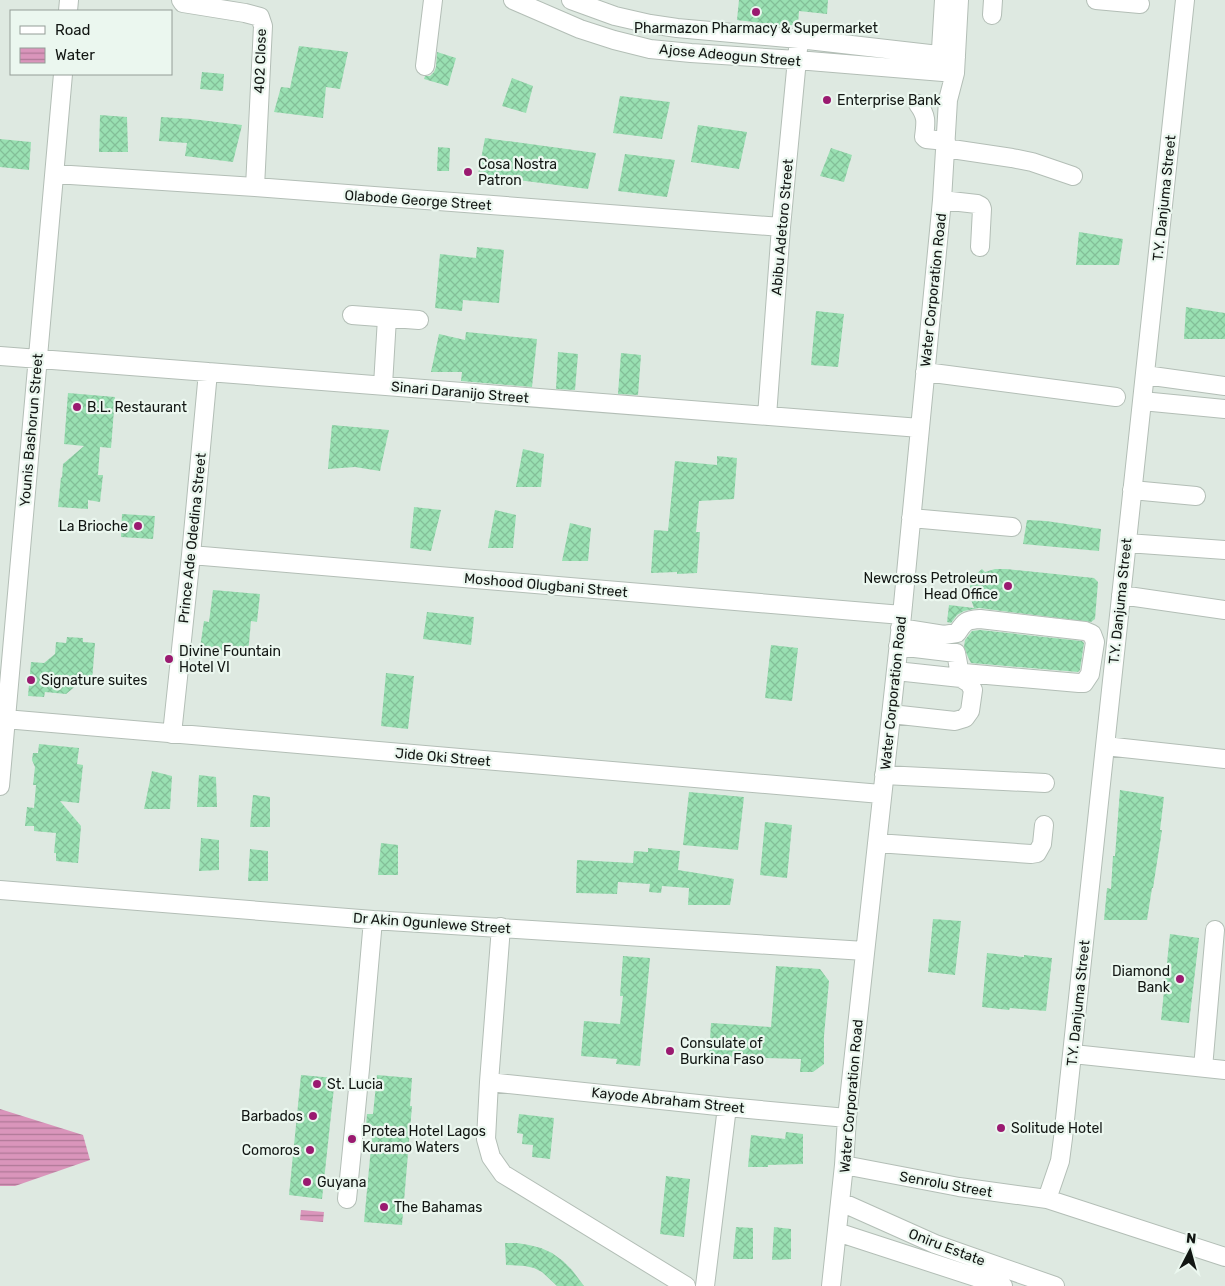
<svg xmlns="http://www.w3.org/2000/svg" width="1225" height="1286" viewBox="0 0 1225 1286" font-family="Rubik,sans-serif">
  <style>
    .water { fill: url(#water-rules) }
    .building { fill: url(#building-cross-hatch) }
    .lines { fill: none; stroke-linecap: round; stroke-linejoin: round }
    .minor-casing { stroke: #b3beb6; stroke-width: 20 }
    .minor { stroke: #fff; stroke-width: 18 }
    .poi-dot { fill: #9a1a70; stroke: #ebf7ef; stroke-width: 2 }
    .labels { text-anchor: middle; stroke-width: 4.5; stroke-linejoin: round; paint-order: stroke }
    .poi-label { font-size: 14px; fill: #121613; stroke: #ebf7ef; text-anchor: start }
    .street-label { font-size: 14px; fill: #121613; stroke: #ebf7ef }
  </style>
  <defs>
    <pattern id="water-rules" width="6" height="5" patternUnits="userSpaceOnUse" patternTransform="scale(1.25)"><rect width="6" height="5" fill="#da95bb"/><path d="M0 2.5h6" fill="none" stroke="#af7997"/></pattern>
    <pattern id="building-cross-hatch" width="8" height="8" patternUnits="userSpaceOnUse" patternTransform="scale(1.25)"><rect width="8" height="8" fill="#99e0b2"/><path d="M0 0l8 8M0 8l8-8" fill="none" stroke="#83bf98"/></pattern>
  </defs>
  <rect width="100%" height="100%" fill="#dee9e1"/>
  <path class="water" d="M0 1109 83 1135 90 1160 15 1186H0Z
    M301 1210 324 1212 323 1222 300 1220Z"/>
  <path class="building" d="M739 0H828L827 14 799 11 798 25H780L737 20Z
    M299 46 348 52 340 89 326 87 323 118 274 112 281 87 290 88Z
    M437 52 456 58 448 86 424 79 425 76H430L434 72 436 67Z
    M202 72 224 74 223 91 200 89Z
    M512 78 533 86 526 113 502 106Z
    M620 96 670 102 662 139 613 133Z
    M100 115 127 117 128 152H99Z
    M161 117 192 119 242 125 233 162 185 156 187 143 159 141Z
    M698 125 747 132 739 169 691 162Z
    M485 138 596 153 588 189 478 175Z
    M0 139 31 142 29 170 0 167Z
    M438 147 450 148 449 171H437Z
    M831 148 852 155 844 182 820 176Z
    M625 154 675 160 667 197 618 191Z
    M1079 232 1123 239 1119 265H1076Z
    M477 247 504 250 499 303 463 300 462 311 435 308 440 254 476 258Z
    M1186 307 1225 313V339H1184Z
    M816 311 844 314 838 367 811 365Z
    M466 332 537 339 532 387 461 381 462 372H431L439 334 465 340Z
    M558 352 578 354 575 390 556 389Z
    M621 353 641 355 638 395 618 394Z
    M68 393 115 397 111 448 100 447 98 475H103L100 502 88 500V509L58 507 61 477 62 478 63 464 84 446 64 444Z
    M332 425 389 430 380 471 355 467 328 469Z
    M523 449 544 454 541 487H516Z
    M717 456 737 458 734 499 699 501 696 532H700L697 573 677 574V572L651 573 654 530 668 531 675 461 717 465Z
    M414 507 441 510 431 551 410 548Z
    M495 510 516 515 513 548H488Z
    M122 514 155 516 153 539 121 537Z
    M1027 520 1046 521 1101 529 1099 551 1023 544Z
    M570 523 591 528 588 561H562Z
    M982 569 985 572 995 569H1006L1094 578 1098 582 1095 619 1091 622 979 608 964 611 957 615 951 623 947 622 949 605 974 608 969 594 970 586 974 580 972 578Z
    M213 590 260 594 257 622 251 621 248 654 200 648 204 621 209 622Z
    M427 612 474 617 471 645 423 639Z
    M980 630 1082 641 1084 643 1080 670 1078 672 971 663 968 657 964 647 965 640 972 631Z
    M67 637 83 638V642L95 643 92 681 83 680 66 694 45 692 44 697 28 696 31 662 44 663 55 654 56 642 66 643Z
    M771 645 798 648 792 701 765 698Z
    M386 673 414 676 408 729 381 726Z
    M39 744 79 748 77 764 83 765 79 803 60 801 81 826 78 863 56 861V853H54L56 833 34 831V826H25L27 807 34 808 36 785H33L35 767 32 760 33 753H38Z
    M152 771 172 776 170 809H144Z
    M199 775 216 777 217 807H197Z
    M1120 790 1164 797 1160 830H1162L1153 888H1152L1147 920H1104L1107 888 1111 889 1113 856H1115Z
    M689 792 744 797 738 850 683 845Z
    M253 795 270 797V827H250Z
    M765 822 792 825 787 878 760 875Z
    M201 838 219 840V870L199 871Z
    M381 843 398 845V875H378Z
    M648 848 680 851 678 870 734 879 730 905H688L689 888 662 886 661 893 649 892 650 884 618 882 617 894 576 893 577 860 633 863 634 851 648 852Z
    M250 849 268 851V881H248Z
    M933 919 961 921 955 975 928 972Z
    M1170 934 1199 938 1189 1023 1161 1020Z
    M987 953 1024 957V955L1052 958 1046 1011 1010 1008 1009 1010 982 1007Z
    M623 956 650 958 640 1066 616 1064 617 1059 581 1056 584 1021 620 1024 623 996H620Z
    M776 966 820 969 829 981 824 1036V1064L813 1072H800L801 1059 765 1058V1059L709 1055 711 1023 771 1027Z
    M301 1075 335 1078 322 1199 289 1195Z
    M377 1075 412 1078 410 1106H412L402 1225 364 1222 373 1126 366 1125 367 1114H373Z
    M519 1114 554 1118 550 1159 532 1157 533 1145 522 1144 523 1134 517 1133Z
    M786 1132 803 1134V1164L768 1165V1167H748L751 1135 785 1139Z
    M666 1176 690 1179 684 1237 660 1234Z
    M736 1227 753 1228V1259H733Z
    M774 1227 791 1229V1259L772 1260Z
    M505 1243H517L529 1245 541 1248 552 1253 563 1261 572 1270 584 1286H557L542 1272 534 1268 525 1266 506 1265Z"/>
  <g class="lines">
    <g class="minor-casing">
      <path id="minor" d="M181 0 183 3 245 13 260 17 263 26 255 187
        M513 0 580 29 614 40 650 49 691 53 797 60 955 73
        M571 0 615 16 650 24 677 28 799 39 956 57
        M1096 0 1140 4
        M68 11 69 0
        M992 15 993 0
        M425 66 433 0
        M940 66 944 0
        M918 104C927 116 926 122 924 137L926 139 946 141
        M945 148 1012 158 1032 162 1073 176
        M55 174 255 187 781 227
        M942 200 977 204 981 206 982 209 980 247
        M352 315 419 320
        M0 356 208 372 920 428
        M925 372 1116 397
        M1145 375 1225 386
        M383 385 387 318
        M1142 401 1225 409
        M767 416 781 227 798 49
        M1132 490 1196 496
        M911 518 1012 527
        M1127 543 1225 550
        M191 555 902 615
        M1121 595 1225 610
        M898 646 956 653 959 669 960 672 964 673 1079 683H1084L1090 674 1095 642 1092 634 1085 631 980 619C966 620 965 621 957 633L944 635 900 628
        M891 714 955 721 965 718 970 711 973 690 969 683 961 678 896 671
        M5 719 881 794
        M172 734 191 555 208 372
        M1105 746 1225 759
        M884 775 1045 783
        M0 786 63 74
        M877 843 1031 854 1037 853 1042 844 1044 825
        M0 890 373 920 865 951
        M501 927 489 1082 486 1139 491 1157 503 1174 686 1286
        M1073 1054 1225 1070
        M1203 1068 1215 930
        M489 1082 727 1107 847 1118
        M844 1165 959 1187 1047 1199 1225 1257
        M347 1199 360 1069 373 920
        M1047 1199 1060 1161 1063 1138 1185 0
        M841 1202 935 1244 1055 1286
        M837 1232 1003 1286
        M705 1286 727 1107
        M831 1286 844 1165 847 1118 902 615 942 200 948 100 955 73 959 0"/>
    </g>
    <use href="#minor" class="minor"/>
  </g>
  <g class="poi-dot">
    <circle cx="756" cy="12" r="5"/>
    <circle cx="827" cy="100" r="5"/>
    <circle cx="468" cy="172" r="5"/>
    <circle cx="77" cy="407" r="5"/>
    <circle cx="138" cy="526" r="5"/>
    <circle cx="1008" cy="586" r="5"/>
    <circle cx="169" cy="659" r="5"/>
    <circle cx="31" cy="680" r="5"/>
    <circle cx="1180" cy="979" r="5"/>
    <circle cx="670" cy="1051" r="5"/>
    <circle cx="317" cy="1084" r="5"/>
    <circle cx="313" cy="1116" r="5"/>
    <circle cx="1001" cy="1128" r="5"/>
    <circle cx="352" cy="1139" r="5"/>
    <circle cx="310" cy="1150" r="5"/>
    <circle cx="307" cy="1182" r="5"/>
    <circle cx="384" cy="1207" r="5"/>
  </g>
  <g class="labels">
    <g class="poi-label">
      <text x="756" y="33" text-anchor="middle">Pharmazon Pharmacy &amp; Supermarket</text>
      <text x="837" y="105">Enterprise Bank</text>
      <text x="478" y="169">Cosa Nostra<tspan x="478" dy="16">Patron</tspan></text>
      <text x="87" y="412">B.L. Restaurant</text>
      <text x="128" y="531" text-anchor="end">La Brioche</text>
      <text x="998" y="583" text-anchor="end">Newcross Petroleum<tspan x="998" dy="16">Head Office</tspan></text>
      <text x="179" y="656">Divine Fountain<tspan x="179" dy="16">Hotel VI</tspan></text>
      <text x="41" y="685">Signature suites</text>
      <text x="1170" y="976" text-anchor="end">Diamond<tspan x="1170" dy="16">Bank</tspan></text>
      <text x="680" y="1048">Consulate of<tspan x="680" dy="16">Burkina Faso</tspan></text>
      <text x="327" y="1089">St. Lucia</text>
      <text x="303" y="1121" text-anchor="end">Barbados</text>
      <text x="1011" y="1133">Solitude Hotel</text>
      <text x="362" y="1136">Protea Hotel Lagos<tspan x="362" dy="16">Kuramo Waters</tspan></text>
      <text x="300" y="1155" text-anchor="end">Comoros</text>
      <text x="317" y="1187">Guyana</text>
      <text x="394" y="1212">The Bahamas</text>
    </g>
    <g class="street-label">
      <text transform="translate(730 55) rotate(5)" y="5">Ajose Adeogun Street</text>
      <text transform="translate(260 61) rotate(-88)" y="5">402 Close</text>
      <text transform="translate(1164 198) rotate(-84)" y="5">T.Y. Danjuma Street</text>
      <text transform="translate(418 200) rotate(4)" y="5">Olabode George Street</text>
      <text transform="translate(782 227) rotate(-85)" y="5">Abibu Adetoro Street</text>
      <text transform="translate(933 290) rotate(-84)" y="5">Water Corporation Road</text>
      <text transform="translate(460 392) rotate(5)" y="5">Sinari Daranijo Street</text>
      <text transform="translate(31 430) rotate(-85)" y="5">Younis Bashorun Street</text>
      <text transform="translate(192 538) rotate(-84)" y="5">Prince Ade Odedina Street</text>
      <text transform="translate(546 585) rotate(5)" y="5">Moshood Olugbani Street</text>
      <text transform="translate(1120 601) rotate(-84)" y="5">T.Y. Danjuma Street</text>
      <text transform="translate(893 693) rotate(-84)" y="5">Water Corporation Road</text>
      <text transform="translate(443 757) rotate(5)" y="5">Jide Oki Street</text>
      <text transform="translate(432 923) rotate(4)" y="5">Dr Akin Ogunlewe Street</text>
      <text transform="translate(1078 1003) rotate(-84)" y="5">T.Y. Danjuma Street</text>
      <text transform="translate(851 1096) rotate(-85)" y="5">Water Corporation Road</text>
      <text transform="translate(668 1100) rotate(6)" y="5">Kayode Abraham Street</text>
      <text transform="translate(946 1184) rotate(10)" y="5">Senrolu Street</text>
      <text transform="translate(947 1247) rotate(21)" y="5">Oniru Estate</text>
    </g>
  </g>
  <rect x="10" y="10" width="162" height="65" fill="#ebf7ef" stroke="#949d97"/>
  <rect x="20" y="26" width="25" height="8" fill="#ffffff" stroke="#949d97"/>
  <text x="55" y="35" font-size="15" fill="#121613">Road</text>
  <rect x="20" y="48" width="25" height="15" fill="url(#water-rules)" stroke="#949d97"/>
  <text x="55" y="60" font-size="15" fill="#121613">Water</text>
  <g transform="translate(1190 1251) rotate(6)" stroke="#ebf7ef" stroke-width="4" paint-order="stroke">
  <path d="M0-4L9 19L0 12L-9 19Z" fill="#121613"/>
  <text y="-8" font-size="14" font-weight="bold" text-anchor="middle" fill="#121613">N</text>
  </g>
</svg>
